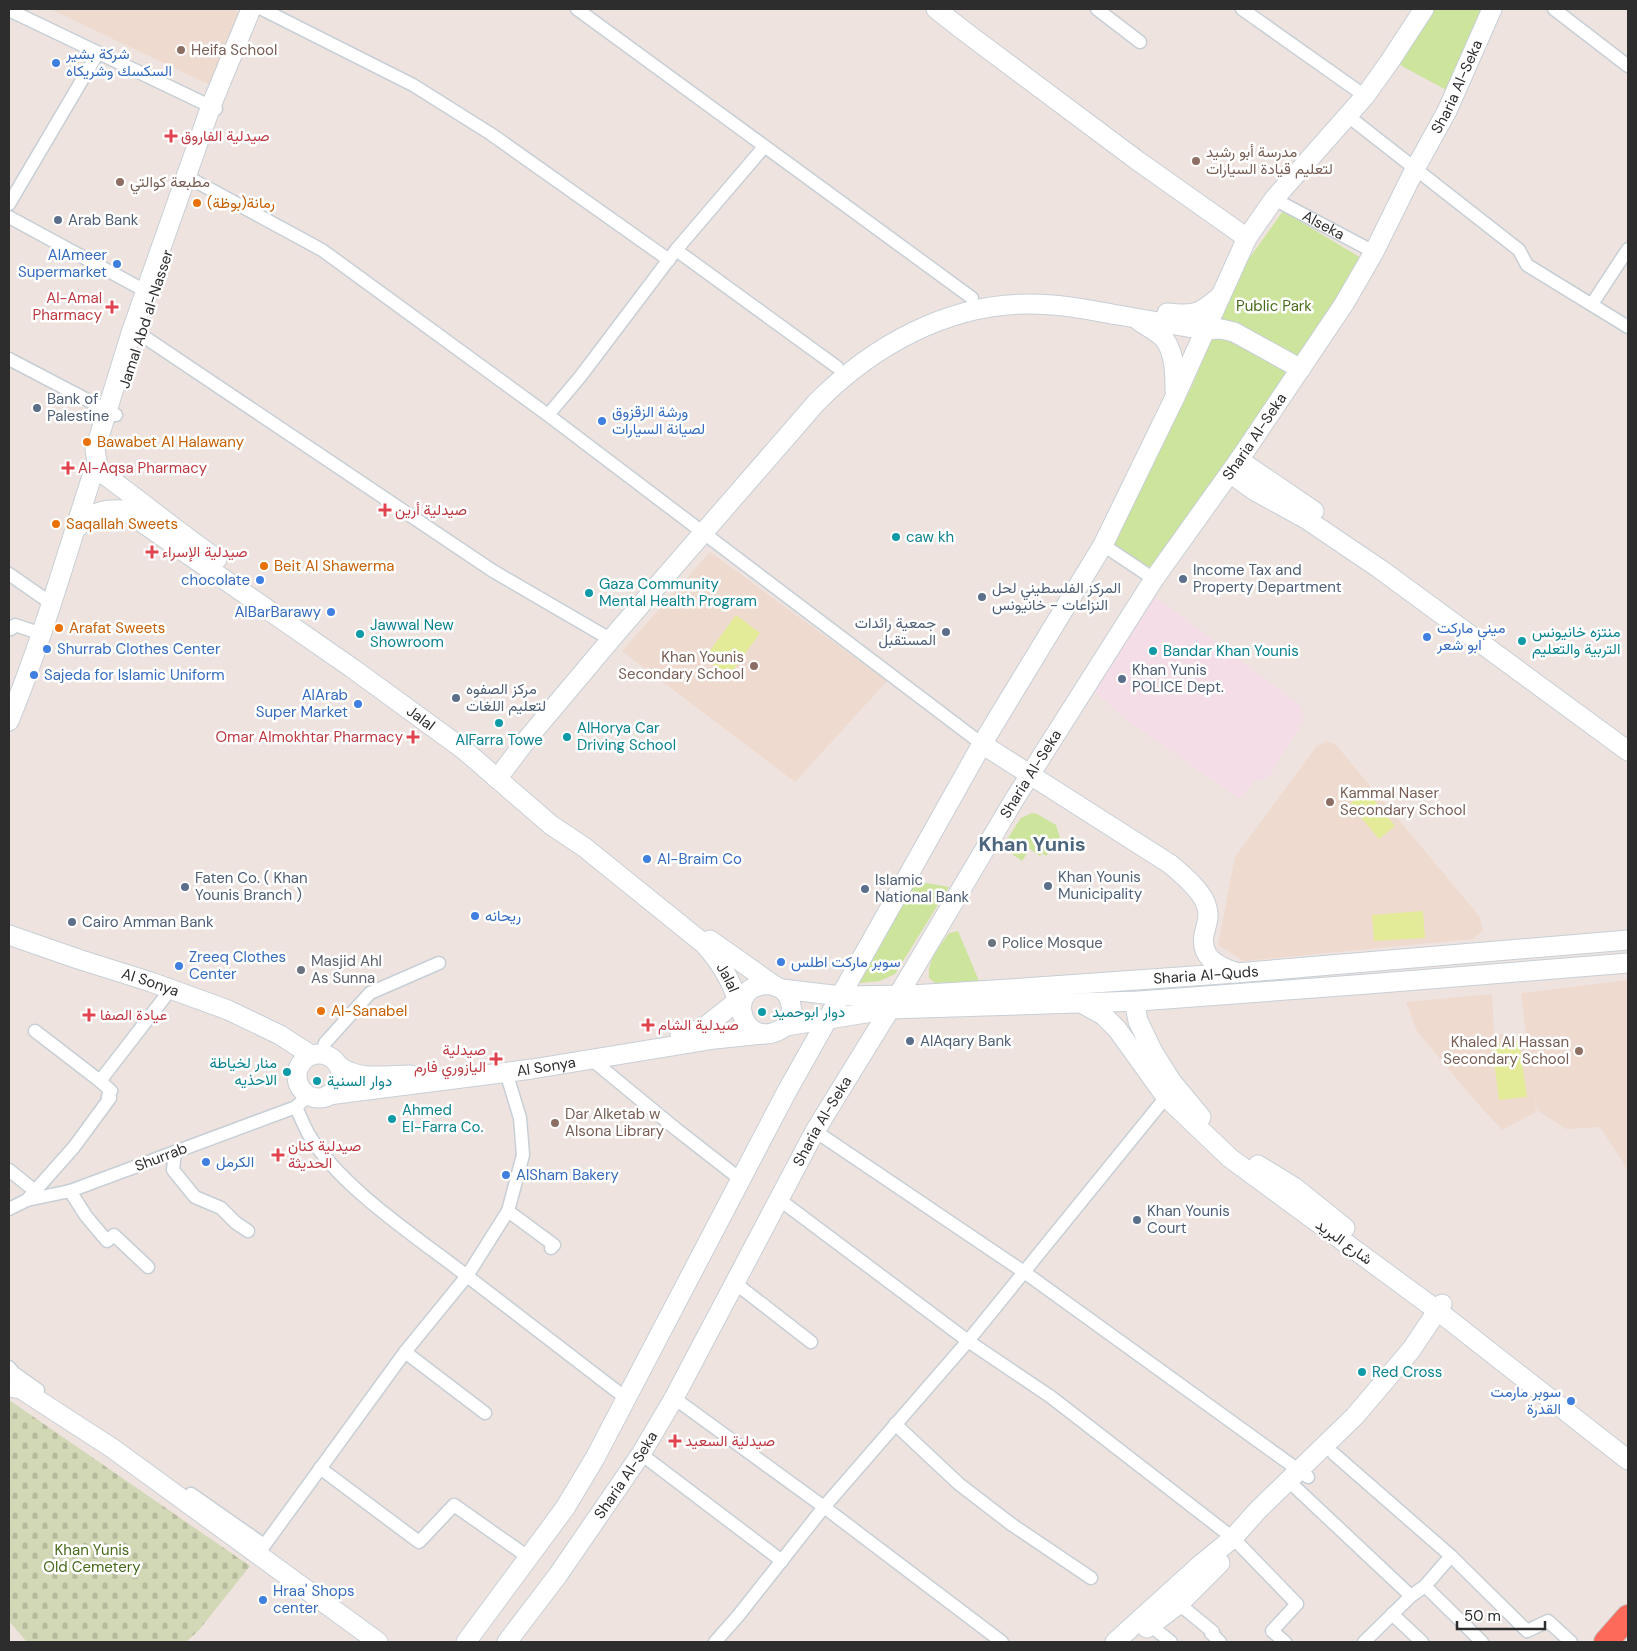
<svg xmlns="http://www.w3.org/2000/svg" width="1637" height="1651" viewBox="0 0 1637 1651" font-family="'DM Sans',Vazirmatn,sans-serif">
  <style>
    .education { fill: #efdacf }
    .medical { fill: #f4dde6 }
    .green { fill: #cde49c }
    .cemetery { fill: url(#cemetery-stones) }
    .pitch { fill: #e4eb98 }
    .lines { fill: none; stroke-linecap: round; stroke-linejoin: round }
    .street-casing { stroke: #c7cfd6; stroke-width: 15 }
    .secondary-casing { stroke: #c7cfd6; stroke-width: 21 }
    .highway-casing { stroke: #c4c4c4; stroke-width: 26 }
    .street { stroke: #fff; stroke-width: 12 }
    .secondary { stroke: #fff; stroke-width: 19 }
    .highway { stroke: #fe6a5a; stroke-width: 24 }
    .education-dot { fill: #8d6e63; stroke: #fff; stroke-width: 2 }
    .shop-dot { fill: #3f7fe0; stroke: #fff; stroke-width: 2 }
    .health-dot { fill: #e0444e; stroke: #fff; stroke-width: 2 }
    .food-dot { fill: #e8710a; stroke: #fff; stroke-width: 2 }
    .service-dot { fill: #5c6f8a; stroke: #fff; stroke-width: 2 }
    .culture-dot { fill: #0f9aa8; stroke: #fff; stroke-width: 2 }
    .worship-dot { fill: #6b7280; stroke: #fff; stroke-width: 2 }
    .labels { text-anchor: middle; stroke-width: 5; stroke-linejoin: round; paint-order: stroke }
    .education-label { font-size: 15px; fill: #785e54; stroke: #fff; text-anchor: start }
    .shop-label { font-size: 15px; fill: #366cbe; stroke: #fff; text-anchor: start }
    .street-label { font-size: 15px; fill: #2d2d2d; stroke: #fff }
    .health-label { font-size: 15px; fill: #be3a42; stroke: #fff; text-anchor: start }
    .food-label { font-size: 15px; fill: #c56008; stroke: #fff; text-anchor: start }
    .service-label { font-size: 15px; fill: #4e5e75; stroke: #fff; text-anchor: start }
    .park-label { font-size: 15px; fill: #476b1b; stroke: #fff }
    .culture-label { font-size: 15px; fill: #0d838f; stroke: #fff; text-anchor: start }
    .worship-label { font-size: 15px; fill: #5b616d; stroke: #fff; text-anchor: start }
    .district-label { font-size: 20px; font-weight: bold; fill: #4c667e; stroke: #fff }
  </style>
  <defs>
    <pattern id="cemetery-stones" width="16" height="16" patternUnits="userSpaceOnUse" patternTransform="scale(1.25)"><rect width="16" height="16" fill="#d2d8b6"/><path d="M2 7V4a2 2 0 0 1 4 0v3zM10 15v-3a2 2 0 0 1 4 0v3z" fill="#b5ba9d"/></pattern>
  </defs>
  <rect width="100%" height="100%" fill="#eee3df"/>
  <path class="education" d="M50 9H233L241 14 210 85Z
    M710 552 887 681 795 782 622 651Z
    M1326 741 1336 745 1480 917 1483 931 1473 939 1244 961 1218 945 1235 857 1316 747Z
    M1628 980V1170L1600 1127 1566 1129 1537 1110 1534 1092 1536 1112 1502 1130 1471 1096 1417 1031 1406 1002 1492 994 1494 1034H1526L1521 993Z"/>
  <path class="medical" d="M1150 593 1301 706 1304 720 1269 777 1253 782 1240 799 1129 722 1093 690Z"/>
  <path class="green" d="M1430 9H1487L1450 92 1400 65Z
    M1283 211 1361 258 1304 349 1256 417 1154 571 1111 543 1193 384 1231 284Z
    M1032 813 1037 814 1056 825 1060 838 1046 856 1042 853 1040 856 1030 849 1022 861 1002 847 1021 818Z
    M915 881 949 887 895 974 880 981 860 983 858 981Z
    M958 931 979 981 935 983 929 978C927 960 940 947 949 933Z"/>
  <path class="cemetery" d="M9 1400 250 1566 199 1630 186 1642H27L9 1621Z"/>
  <path class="pitch" d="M736 615 760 633 729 676 704 659Z
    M1366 790 1395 826 1379 839 1350 804Z
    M1423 911 1425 938 1374 941 1372 915Z
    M1519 1041 1527 1097 1499 1100 1492 1044Z"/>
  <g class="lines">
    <g class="street-casing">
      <g id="street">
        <path d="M262 9 413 85 491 134 669 260"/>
        <path d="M577 9 972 298"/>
        <path d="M1097 9 1140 42"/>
        <path d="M1242 9 1365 96"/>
        <path d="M1554 9 1628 66"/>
        <path d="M9 10 216 109"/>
        <path d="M1348 116 1519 250 1527 265 1628 327"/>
        <path d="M195 181 322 250 548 415 982 744"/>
        <path id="s1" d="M1274 199 1374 252"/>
        <path d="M9 204 98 53"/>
        <path d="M9 217 151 294"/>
        <path d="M676 250 837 367"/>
        <path d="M1592 304 1628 249"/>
        <path d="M140 334 493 571 603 635"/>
        <path d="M9 359 116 415"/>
        <path d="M548 415 580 377 676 250 764 147"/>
        <path d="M1103 545 1154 579"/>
        <path d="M9 574 52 604"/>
        <path d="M9 628 11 629 15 625 42 634"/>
        <path d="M35 1031 100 1081 171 989"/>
        <path d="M321 1054 325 1043 370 993 439 963"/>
        <path d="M591 1059 676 1129 740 1179"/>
        <path d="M296 1107C300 1116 304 1126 309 1135 342 1189 417 1237 467 1276L508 1211 523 1155 520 1118 506 1072"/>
        <path d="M815 1131 1024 1272 1308 1477"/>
        <path d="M175 1152 173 1170 195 1197 221 1208 236 1223 248 1231"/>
        <path d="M9 1170 35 1191"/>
        <path d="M70 1191 86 1216 107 1241 114 1235 148 1267"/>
        <path d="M27 1200 74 1147 110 1098 108 1096 111 1091 100 1081"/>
        <path d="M780 1200 968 1341 1051 1397 1233 1538 1297 1604 1272 1631 1285 1642"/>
        <path d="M9 1209 27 1200 70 1191 296 1107 309 1095"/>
        <path d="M508 1211 554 1245 551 1248"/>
        <path d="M735 1283 811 1342"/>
        <path d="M405 1352 485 1413"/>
        <path d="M9 1367 14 1373 38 1390"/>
        <path d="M674 1398 824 1507 1002 1642"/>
        <path d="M895 1424 959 1484 1011 1524 1091 1578"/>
        <path d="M641 1454 782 1561"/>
        <path d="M1334 1454 1451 1556 1527 1631 1548 1621 1571 1642"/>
        <path d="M320 1468 419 1542 454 1505 528 1557"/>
        <path d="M1295 1487 1411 1596"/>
        <path d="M191 1494 264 1545"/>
        <path d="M258 1554 405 1352 467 1276 627 1399"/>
        <path d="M1425 1586 1482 1642"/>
        <path d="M1179 1604 1213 1632 1211 1633 1220 1642"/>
        <path d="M1392 1614 1422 1642"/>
        <path d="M1150 1625 1171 1642"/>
        <path d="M715 1642 738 1616 824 1507 968 1341 1166 1097"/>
        <path d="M1364 1642 1411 1596 1425 1586 1451 1556"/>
      </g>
    </g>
    <g class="secondary-casing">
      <g id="secondary">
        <path d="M936 9 968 34 1138 161 1247 238"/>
        <path d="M1167 313C1193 316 1200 314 1219 297"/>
        <path d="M1139 321C1147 327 1159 332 1165 340 1175 354 1175 375 1175 391"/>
        <path d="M1239 460 1314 511"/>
        <path d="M95 468C136 497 175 530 217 559"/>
        <path d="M1230 473 1255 491 1306 519 1380 569 1628 751"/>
        <path id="s2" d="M77 528C92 512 102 509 124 510L352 668 463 749 551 825 584 847 703 943C723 964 734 986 742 1014"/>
        <path d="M9 721C44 636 68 548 97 461L95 450 131 333 211 106 251 9"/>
        <path d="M982 744 1170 864C1182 874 1204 892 1207 908 1210 918 1206 925 1204 935 1200 957 1217 966 1235 972"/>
        <path d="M497 779 528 738 618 631 816 403C872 346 949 303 1031 304 1061 304 1089 310 1118 315 1147 320 1176 325 1204 330L1221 329 1234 332 1301 369"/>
        <path id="s3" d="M9 935 78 959 151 982 228 1010 280 1035 311 1055"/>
        <path d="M710 940 775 986"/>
        <path id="s4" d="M782 989 841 996 911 995 1010 989 1236 973 1628 940"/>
        <path d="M1139 1001 1136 1011 1138 1021 1153 1052 1172 1082 1201 1117"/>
        <path d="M1081 1003 1103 1015 1117 1029 1166 1097 1230 1158 1438 1311 1628 1460"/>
        <path d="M786 1026C794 1016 793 1000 784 991 778 986 770 984 762 985 723 991 745 1056 786 1026L890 1009 1139 1001 1368 984 1628 963"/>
        <path d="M680 1034 702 1029 745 995"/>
        <circle cx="319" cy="1076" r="22"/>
        <path d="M339 1066C358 1081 388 1075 411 1075"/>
        <path id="s5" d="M328 1095 532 1069 715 1039 764 1034"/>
        <path d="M1258 1165 1294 1187 1345 1228"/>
        <path d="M9 1387 21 1389 112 1448 378 1642"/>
        <path d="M1147 1628 1179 1604 1220 1563"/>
        <path d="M466 1642 565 1508 595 1458 786 1093 982 744 1103 545 1175 397 1247 238 1274 199 1365 96 1390 61 1424 9"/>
        <path id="s6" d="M507 1642 558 1575 641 1454 674 1398 815 1131 890 1009 1014 800 1154 579 1239 460 1344 304 1374 252 1415 169 1447 111 1492 9"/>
        <path d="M1115 1642 1200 1565 1233 1538 1258 1510 1355 1416 1411 1350 1442 1304"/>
      </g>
    </g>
    <g class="highway-casing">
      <path id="highway" d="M1606 1642 1628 1617"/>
    </g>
    <use href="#street" class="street"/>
    <use href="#secondary" class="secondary"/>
    <use href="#highway" class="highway"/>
  </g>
  <g class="education-dot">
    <circle cx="181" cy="50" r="5"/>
    <circle cx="1196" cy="161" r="5"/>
    <circle cx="120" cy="182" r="5"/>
    <circle cx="754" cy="666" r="5"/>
    <circle cx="1330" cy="802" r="5"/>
    <circle cx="1579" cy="1051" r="5"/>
    <circle cx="555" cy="1123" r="5"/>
  </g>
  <g class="shop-dot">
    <circle cx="56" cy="63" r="5"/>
    <circle cx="117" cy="264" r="5"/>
    <circle cx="602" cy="421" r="5"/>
    <circle cx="260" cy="580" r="5"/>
    <circle cx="331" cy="612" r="5"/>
    <circle cx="1427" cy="637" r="5"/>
    <circle cx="47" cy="649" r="5"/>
    <circle cx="34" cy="675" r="5"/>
    <circle cx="358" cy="704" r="5"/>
    <circle cx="647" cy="859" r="5"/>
    <circle cx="475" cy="916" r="5"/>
    <circle cx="781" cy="962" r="5"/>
    <circle cx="179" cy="966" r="5"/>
    <circle cx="206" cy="1162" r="5"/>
    <circle cx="506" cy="1175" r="5"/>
    <circle cx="1571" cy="1401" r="5"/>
    <circle cx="263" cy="1600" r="5"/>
  </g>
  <g class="health-dot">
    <path d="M168.5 128.5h5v5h5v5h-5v5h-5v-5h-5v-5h5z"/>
    <path d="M109.5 299.5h5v5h5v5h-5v5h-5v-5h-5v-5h5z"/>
    <path d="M65.5 460.5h5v5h5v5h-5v5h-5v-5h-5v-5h5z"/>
    <path d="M382.5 502.5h5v5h5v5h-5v5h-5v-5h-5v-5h5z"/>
    <path d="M149.5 544.5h5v5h5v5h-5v5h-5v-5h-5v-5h5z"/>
    <path d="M410.5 729.5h5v5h5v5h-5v5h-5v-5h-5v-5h5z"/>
    <path d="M86.5 1007.5h5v5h5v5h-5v5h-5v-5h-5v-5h5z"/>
    <path d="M645.5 1017.5h5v5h5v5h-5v5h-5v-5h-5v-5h5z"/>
    <path d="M493.5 1051.5h5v5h5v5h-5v5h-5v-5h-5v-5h5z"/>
    <path d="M275.5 1147.5h5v5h5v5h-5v5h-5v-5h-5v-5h5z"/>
    <path d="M672.5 1433.5h5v5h5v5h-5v5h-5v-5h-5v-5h5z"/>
  </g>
  <g class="food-dot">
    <circle cx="197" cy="203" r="5"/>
    <circle cx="87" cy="442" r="5"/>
    <circle cx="56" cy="524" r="5"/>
    <circle cx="264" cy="566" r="5"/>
    <circle cx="59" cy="628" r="5"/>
    <circle cx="321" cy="1011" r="5"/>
  </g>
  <g class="service-dot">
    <circle cx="58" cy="220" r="5"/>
    <circle cx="37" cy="408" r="5"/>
    <circle cx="1183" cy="579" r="5"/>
    <circle cx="982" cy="597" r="5"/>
    <circle cx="946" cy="632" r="5"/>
    <circle cx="1122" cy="679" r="5"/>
    <circle cx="456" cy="698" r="5"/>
    <circle cx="1048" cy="886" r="5"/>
    <circle cx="185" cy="887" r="5"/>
    <circle cx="865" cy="889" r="5"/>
    <circle cx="72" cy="922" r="5"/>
    <circle cx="910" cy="1041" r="5"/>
    <circle cx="1137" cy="1220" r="5"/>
  </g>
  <g class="culture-dot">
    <circle cx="896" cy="537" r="5"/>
    <circle cx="589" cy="593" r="5"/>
    <circle cx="360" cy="634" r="5"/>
    <circle cx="1522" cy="641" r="5"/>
    <circle cx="1153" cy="651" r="5"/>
    <circle cx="499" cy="723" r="5"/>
    <circle cx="567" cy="737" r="5"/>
    <circle cx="762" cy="1012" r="5"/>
    <circle cx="287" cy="1072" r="5"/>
    <circle cx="317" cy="1081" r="5"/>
    <circle cx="392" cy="1119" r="5"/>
    <circle cx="1362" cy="1372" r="5"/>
  </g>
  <g class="worship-dot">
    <circle cx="992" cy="943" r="5"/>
    <circle cx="301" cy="970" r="5"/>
  </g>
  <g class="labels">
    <g class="education-label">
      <text x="191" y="55">Heifa School</text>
      <text x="1206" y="157">مدرسة أبو رشيد<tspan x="1206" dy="17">لتعليم قيادة السيارات</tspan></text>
      <text x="130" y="187">مطبعة كوالتي</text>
      <text x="744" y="662" text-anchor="end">Khan Younis<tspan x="744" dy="17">Secondary School</tspan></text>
      <text x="1340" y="798">Kammal Naser<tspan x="1340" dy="17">Secondary School</tspan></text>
      <text x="1569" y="1047" text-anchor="end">Khaled Al Hassan<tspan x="1569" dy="17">Secondary School</tspan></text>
      <text x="565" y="1119">Dar Alketab w<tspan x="565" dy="17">Alsona Library</tspan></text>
    </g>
    <g class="shop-label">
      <text x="66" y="59">شركة بشير<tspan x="66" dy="17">السكسك وشريكاه</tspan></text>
      <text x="107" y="260" text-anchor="end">AlAmeer<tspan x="107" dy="17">Supermarket</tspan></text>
      <text x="612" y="417">ورشة الزقزوق<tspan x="612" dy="17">لصيانة السيارات</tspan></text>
      <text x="250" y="585" text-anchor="end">chocolate</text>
      <text x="321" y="617" text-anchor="end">AlBarBarawy</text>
      <text x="1437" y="633">ميني ماركت<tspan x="1437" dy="17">ابو شعر</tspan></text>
      <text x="57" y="654">Shurrab Clothes Center</text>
      <text x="44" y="680">Sajeda for Islamic Uniform</text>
      <text x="348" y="700" text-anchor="end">AlArab<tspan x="348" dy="17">Super Market</tspan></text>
      <text x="657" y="864">Al-Braim Co</text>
      <text x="485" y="921">ريحانه</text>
      <text x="189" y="962">Zreeq Clothes<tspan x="189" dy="17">Center</tspan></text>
      <text x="791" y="967">سوبر ماركت اطلس</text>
      <text x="216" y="1167">الكرمل</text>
      <text x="516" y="1180">AlSham Bakery</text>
      <text x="1561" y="1397" text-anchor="end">سوبر مارمت<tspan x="1561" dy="17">القدرة</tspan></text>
      <text x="273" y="1596">Hraa' Shops<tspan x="273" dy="17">center</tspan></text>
    </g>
    <g class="street-label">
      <text dy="5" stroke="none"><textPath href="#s6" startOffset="1825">Sharia Al-Seka</textPath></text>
      <text dy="5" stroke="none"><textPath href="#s1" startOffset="56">Alseka</textPath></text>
      <text transform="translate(146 319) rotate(-72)" y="5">Jamal Abd al-Nasser</text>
      <text dy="5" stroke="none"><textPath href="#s6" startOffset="1420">Sharia Al-Seka</textPath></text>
      <text dy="5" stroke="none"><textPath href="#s2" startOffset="415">Jalal</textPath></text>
      <text dy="5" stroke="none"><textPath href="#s6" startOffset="1015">Sharia Al-Seka</textPath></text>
      <text dy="5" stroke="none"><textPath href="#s4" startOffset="425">Sharia Al-Quds</textPath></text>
      <text dy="5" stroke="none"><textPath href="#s2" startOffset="819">Jalal</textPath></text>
      <text dy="5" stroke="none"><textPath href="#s3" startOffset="149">Al Sonya</textPath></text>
      <text dy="5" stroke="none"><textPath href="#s5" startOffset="220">Al Sonya</textPath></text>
      <text dy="5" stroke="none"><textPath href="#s6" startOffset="610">Sharia Al-Seka</textPath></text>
      <text transform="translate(161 1157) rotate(-21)" y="5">Shurrab</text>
      <text transform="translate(1344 1242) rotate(36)" y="5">شارع البريد</text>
      <text dy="5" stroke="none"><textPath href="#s6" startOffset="205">Sharia Al-Seka</textPath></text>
    </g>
    <g class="health-label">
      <text x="181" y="141">صيدلية الفاروق</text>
      <text x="102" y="303" text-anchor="end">Al-Amal<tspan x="102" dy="17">Pharmacy</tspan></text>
      <text x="78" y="473">Al-Aqsa Pharmacy</text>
      <text x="395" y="515">صيدلية أرين</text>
      <text x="162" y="557">صيدلية الإسراء</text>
      <text x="403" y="742" text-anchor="end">Omar Almokhtar Pharmacy</text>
      <text x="100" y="1020">عيادة الصفا</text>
      <text x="658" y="1030">صيدلية الشام</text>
      <text x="486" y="1055" text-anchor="end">صيدلية<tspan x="486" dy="17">اليازوري فارم</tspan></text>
      <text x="288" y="1151">صيدلية كنان<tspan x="288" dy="17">الحديثة</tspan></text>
      <text x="685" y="1446">صيدلية السعيد</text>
    </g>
    <g class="food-label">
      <text x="207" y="208">رمانة(بوظة)</text>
      <text x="97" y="447">Bawabet Al Halawany</text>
      <text x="66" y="529">Saqallah Sweets</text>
      <text x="274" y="571">Beit Al Shawerma</text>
      <text x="69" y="633">Arafat Sweets</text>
      <text x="331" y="1016">Al-Sanabel</text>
    </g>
    <g class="service-label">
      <text x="68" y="225">Arab Bank</text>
      <text x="47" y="404">Bank of<tspan x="47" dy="17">Palestine</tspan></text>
      <text x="1193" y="575">Income Tax and<tspan x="1193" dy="17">Property Department</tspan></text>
      <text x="992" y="593">المركز الفلسطيني لحل<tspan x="992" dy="17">النزاعات - خانيونس</tspan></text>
      <text x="936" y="628" text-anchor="end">جمعية رائدات<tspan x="936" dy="17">المستقبل</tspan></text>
      <text x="1132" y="675">Khan Yunis<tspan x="1132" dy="17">POLICE Dept.</tspan></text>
      <text x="466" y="694">مركز الصفوه<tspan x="466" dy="17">لتعليم اللغات</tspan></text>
      <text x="1058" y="882">Khan Younis<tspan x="1058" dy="17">Municipality</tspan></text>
      <text x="195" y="883">Faten Co. ( Khan<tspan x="195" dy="17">Younis Branch )</tspan></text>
      <text x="875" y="885">Islamic<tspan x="875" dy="17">National Bank</tspan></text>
      <text x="82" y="927">Cairo Amman Bank</text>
      <text x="920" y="1046">AlAqary Bank</text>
      <text x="1147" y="1216">Khan Younis<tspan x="1147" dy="17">Court</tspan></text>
    </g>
    <g class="park-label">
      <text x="1274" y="311">Public Park</text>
      <text x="92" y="1555">Khan Yunis<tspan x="92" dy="17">Old Cemetery</tspan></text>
    </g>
    <g class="culture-label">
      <text x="906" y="542">caw kh</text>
      <text x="599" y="589">Gaza Community<tspan x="599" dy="17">Mental Health Program</tspan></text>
      <text x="370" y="630">Jawwal New<tspan x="370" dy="17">Showroom</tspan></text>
      <text x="1532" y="637">منتزه خانيونس<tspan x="1532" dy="17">التربية والتعليم</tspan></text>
      <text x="1163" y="656">Bandar Khan Younis</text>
      <text x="577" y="733">AlHorya Car<tspan x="577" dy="17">Driving School</tspan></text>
      <text x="499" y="745" text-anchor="middle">AlFarra Towe</text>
      <text x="772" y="1017">دوار ابوحميد</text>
      <text x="277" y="1068" text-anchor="end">منار لخياطة<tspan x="277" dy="17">الاحذيه</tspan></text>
      <text x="327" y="1086">دوار السنية</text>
      <text x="402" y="1115">Ahmed<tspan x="402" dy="17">El-Farra Co.</tspan></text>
      <text x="1372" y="1377">Red Cross</text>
    </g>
    <g class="worship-label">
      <text x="1002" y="948">Police Mosque</text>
      <text x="311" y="966">Masjid Ahl<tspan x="311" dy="17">As Sunna</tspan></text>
    </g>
    <g class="district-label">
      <text x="1032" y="851">Khan Yunis</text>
    </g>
  </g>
  <rect width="1637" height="1651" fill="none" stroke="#2d2d2d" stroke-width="20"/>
  <path d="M1457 1621v8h88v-8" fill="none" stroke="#2d2d2d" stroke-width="2.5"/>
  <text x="1464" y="1621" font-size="15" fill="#2d2d2d" stroke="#ffffff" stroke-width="4" paint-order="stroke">50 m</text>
</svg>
